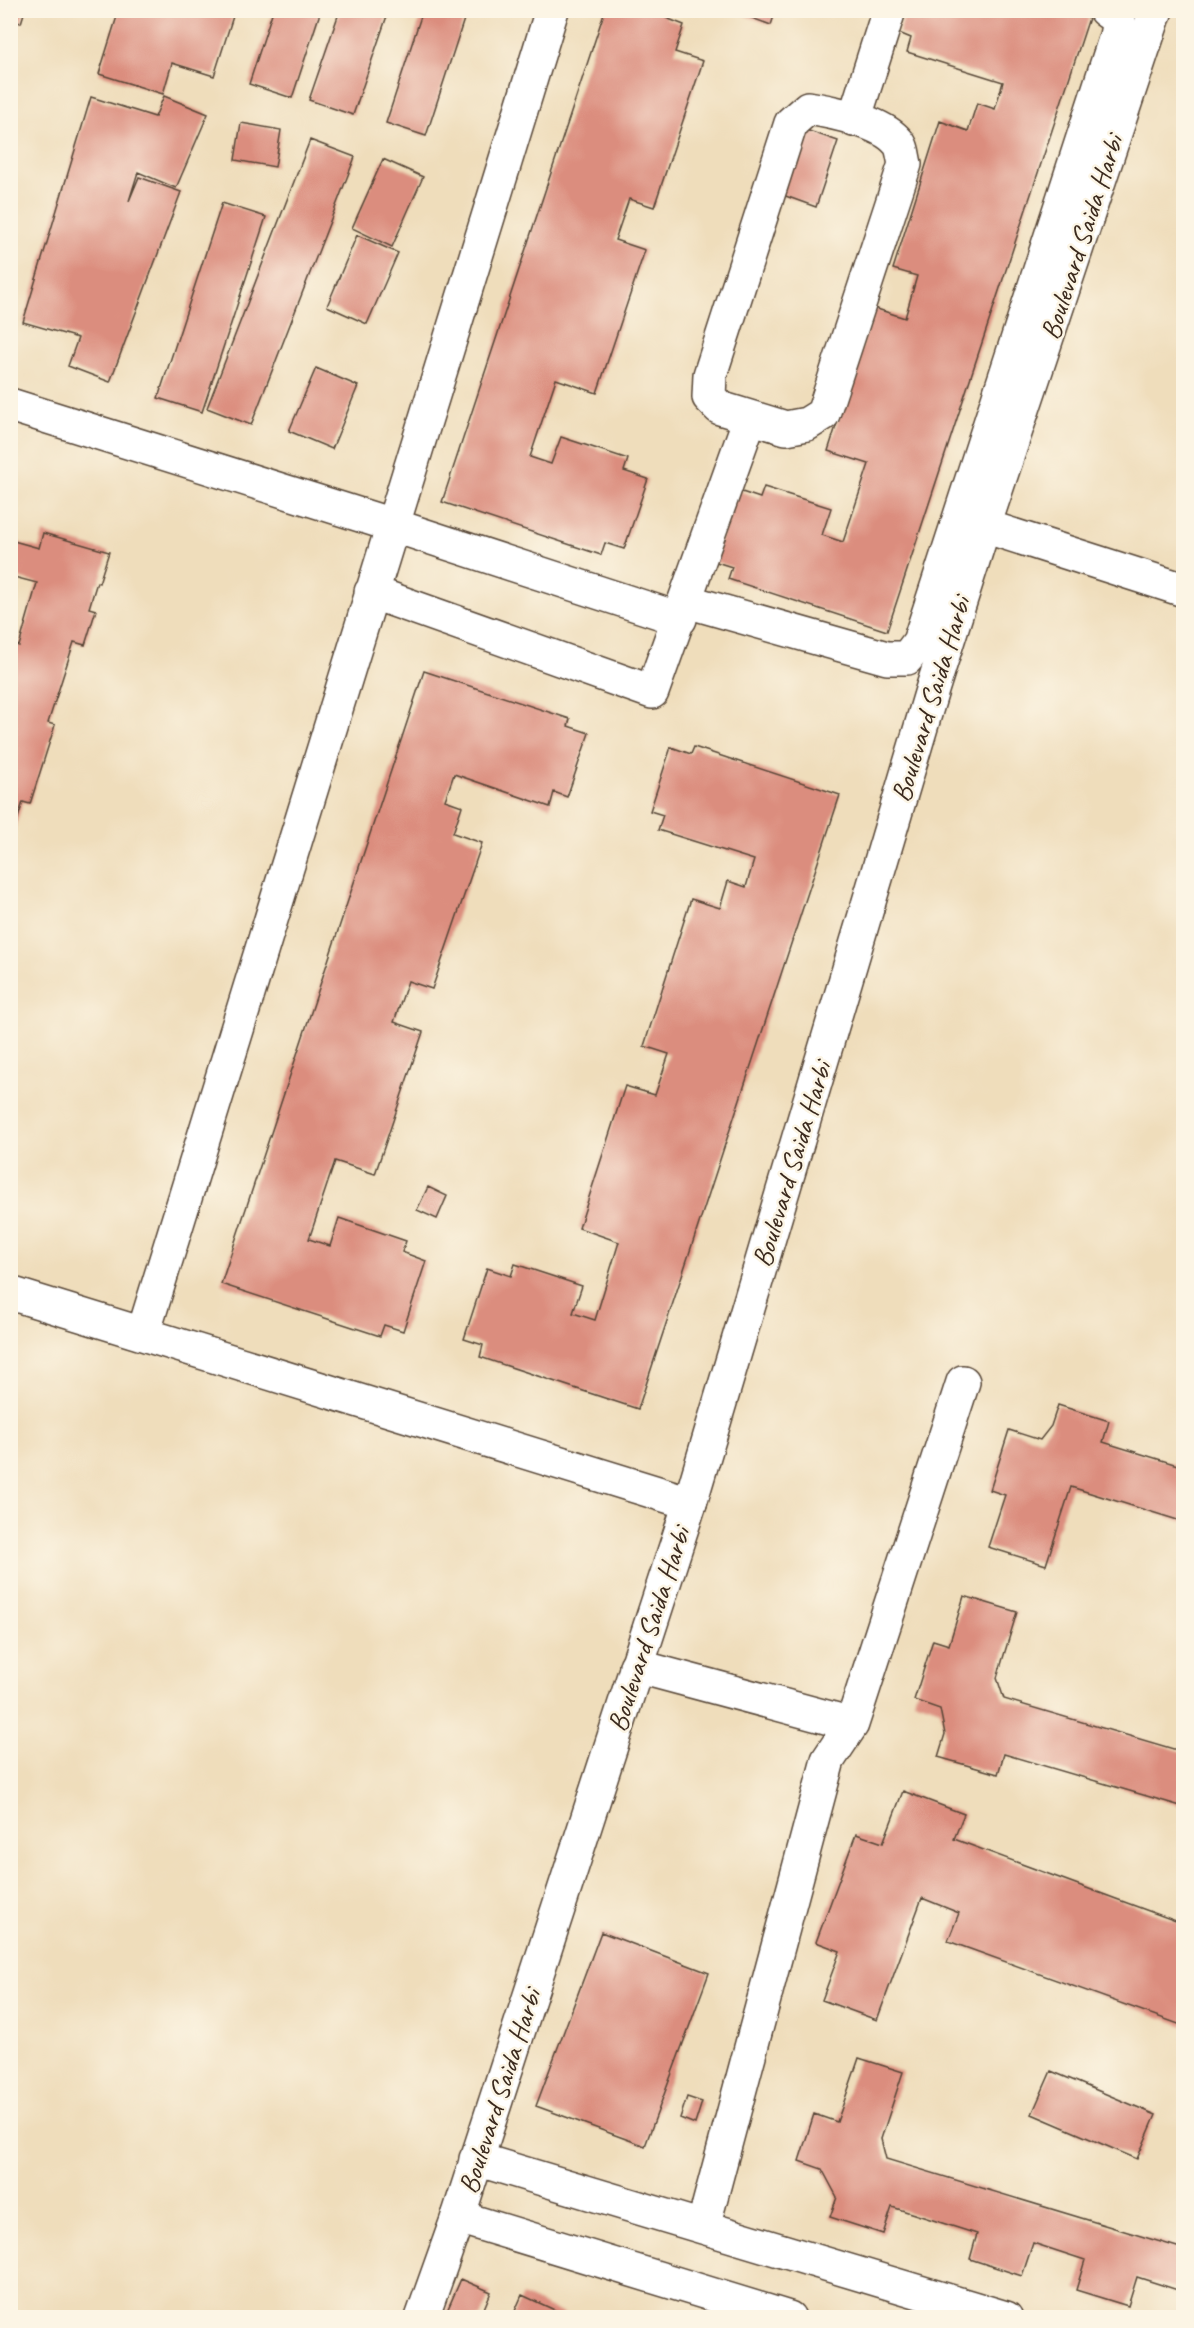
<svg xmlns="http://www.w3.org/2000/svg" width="1194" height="2328" viewBox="0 0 1194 2328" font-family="Caveat,sans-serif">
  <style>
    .building { fill: #db8d7e }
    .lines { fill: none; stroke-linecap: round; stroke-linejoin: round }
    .street-casing { stroke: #564536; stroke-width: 36 }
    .secondary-casing { stroke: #564536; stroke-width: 36 }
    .street { stroke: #fff; stroke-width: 33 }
    .secondary { stroke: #fff; stroke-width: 33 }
    .labels { text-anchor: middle; stroke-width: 5; stroke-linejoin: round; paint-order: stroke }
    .street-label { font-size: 28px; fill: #3b2a1e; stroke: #fcf5e5 }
  </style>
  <rect width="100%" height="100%" fill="#fcf5e5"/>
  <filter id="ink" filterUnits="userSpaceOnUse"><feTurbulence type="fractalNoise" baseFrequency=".0167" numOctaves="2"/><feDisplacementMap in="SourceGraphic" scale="12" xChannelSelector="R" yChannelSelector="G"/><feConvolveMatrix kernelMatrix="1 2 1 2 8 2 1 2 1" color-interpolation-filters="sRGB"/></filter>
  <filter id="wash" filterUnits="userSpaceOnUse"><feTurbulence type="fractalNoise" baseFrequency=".008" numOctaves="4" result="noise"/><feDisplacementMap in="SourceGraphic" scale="24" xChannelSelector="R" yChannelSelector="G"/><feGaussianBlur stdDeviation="1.35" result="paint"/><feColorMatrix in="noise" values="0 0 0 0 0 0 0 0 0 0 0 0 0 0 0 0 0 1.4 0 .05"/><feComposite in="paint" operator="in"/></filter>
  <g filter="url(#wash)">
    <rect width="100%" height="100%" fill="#efddbb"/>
    <g id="blocks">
      <path class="building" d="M10 10H25L21 23 10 20Z
        M119 10H235L214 76 172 63 163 94 99 74Z
        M273 10H321L292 98 249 84Z
        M340 10H389L353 115 309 100Z
        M423 10H467L426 136 386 123Z
        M605 10H669L666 18 684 25 675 52 703 61 654 207 629 199 615 240 645 250 597 393 556 379 530 457 551 464 561 437 628 459 624 471 648 479 624 549 605 543 601 555 442 502Z
        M730 10H776L771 25Z
        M906 10H1067L1089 18 887 631 728 579 732 567 713 561 736 490 760 498 764 487 831 508 822 535 843 542 869 464 828 451 874 308 905 318 917 276 893 269 940 121 968 131 977 103 995 109 1003 82 907 52 911 38 899 33Z
        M164 96 208 114 176 188 138 172 129 201 139 177 181 192 110 382 68 366 78 338 23 322 91 97 155 117Z
        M241 123 281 130 275 167 235 160Z
        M800 128 838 141 816 207 780 194Z
        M310 140 355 157 251 425 207 408Z
        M383 159 423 177 392 247 352 228Z
        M222 203 266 217 202 412 158 398Z
        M357 235 398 253 367 324 327 306Z
        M316 368 358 386 332 449 289 431Z
        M43 533 109 552 99 583 97 582 89 608 96 610 85 645 74 642 48 723 55 725 30 804 23 802 11 840 10 643 19 646 37 583 10 576V540L39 548Z
        M424 671 570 719 568 726 589 733 567 797 554 792 550 807 454 774 445 800 462 806 453 833 482 843 432 989 408 981 394 1022 423 1032 375 1174 335 1161 309 1239 330 1246 339 1218 406 1241 402 1252 426 1261 403 1331 384 1325 380 1336 221 1284Z
        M671 747 691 754 694 747 840 795 638 1409 480 1357 483 1345 464 1339 487 1268 511 1276 515 1264 582 1286 573 1313 595 1320 619 1242 579 1228 625 1086 655 1095 669 1054 644 1046 691 899 720 908 728 881 746 887 754 860 658 830 663 815 650 811Z
        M428 1187 447 1196 437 1219 417 1210Z
        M1058 1405 1109 1421 1103 1442 1184 1467V1522L1071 1487 1046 1565 988 1547 1005 1495 990 1490 1009 1430 1040 1440 1051 1426Z
        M964 1596 1017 1612 997 1678 1004 1699 1184 1752V1807L1004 1754 998 1774 938 1757 945 1734 940 1709 914 1700 933 1640 949 1645Z
        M903 1791 964 1814 954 1839 1184 1924V2026L948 1941 959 1913 922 1898 877 2020 822 2000 840 1951 816 1942 856 1834 883 1843Z
        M601 1932 709 1973 645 2146 536 2106Z
        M859 2058 903 2072 881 2139 886 2159 1184 2249V2292L1137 2277 1128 2306 1076 2290 1085 2260 1033 2243 1022 2276 970 2259 977 2234 892 2207 883 2234 830 2217 837 2197 822 2169 799 2161 814 2114 837 2122Z
        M1051 2071 1156 2115 1137 2159 1032 2114Z
        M687 2097 702 2102 695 2124 680 2118Z
        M461 2279 491 2292 480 2318H444Z
        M522 2295 572 2318H512Z"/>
    </g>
  </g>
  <g filter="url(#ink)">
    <use href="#blocks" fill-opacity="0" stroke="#564536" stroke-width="1.5"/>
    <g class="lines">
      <g class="street-casing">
        <path id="street" d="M808 108C833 112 882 122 898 142 903 147 903 157 905 164L823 414 807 424 786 428 720 408 709 397 710 375 791 123Z
          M854 120 889 10
          M10 405 392 525 680 619
          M984 526 1184 590
          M371 592 652 692 750 418
          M686 601 887 658H907L919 642 1116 36 1119 20 1105 10
          M10 1293 690 1503
          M143 1334 552 10
          M636 1666 852 1724 828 1760 703 2227
          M852 1724 963 1382
          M476 2159 1006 2318
          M458 2217 789 2318"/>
      </g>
      <g class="secondary-casing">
        <path id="secondary" d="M422 2318 458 2217 690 1503 932 690 984 526 1156 10"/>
      </g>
      <use href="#street" class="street"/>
      <use href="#secondary" class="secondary"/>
    </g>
  </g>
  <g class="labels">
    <g class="street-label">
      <text transform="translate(1081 237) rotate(-72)" y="10">Boulevard Saida Harbi</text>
      <text transform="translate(930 699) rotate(-73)" y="10">Boulevard Saida Harbi</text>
      <text transform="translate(791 1164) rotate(-73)" y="10">Boulevard Saida Harbi</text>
      <text transform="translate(648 1629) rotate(-72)" y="10">Boulevard Saida Harbi</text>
      <text transform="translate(499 2091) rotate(-72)" y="10">Boulevard Saida Harbi</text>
    </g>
  </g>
  <rect width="1194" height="2328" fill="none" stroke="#fcf5e5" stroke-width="36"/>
</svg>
